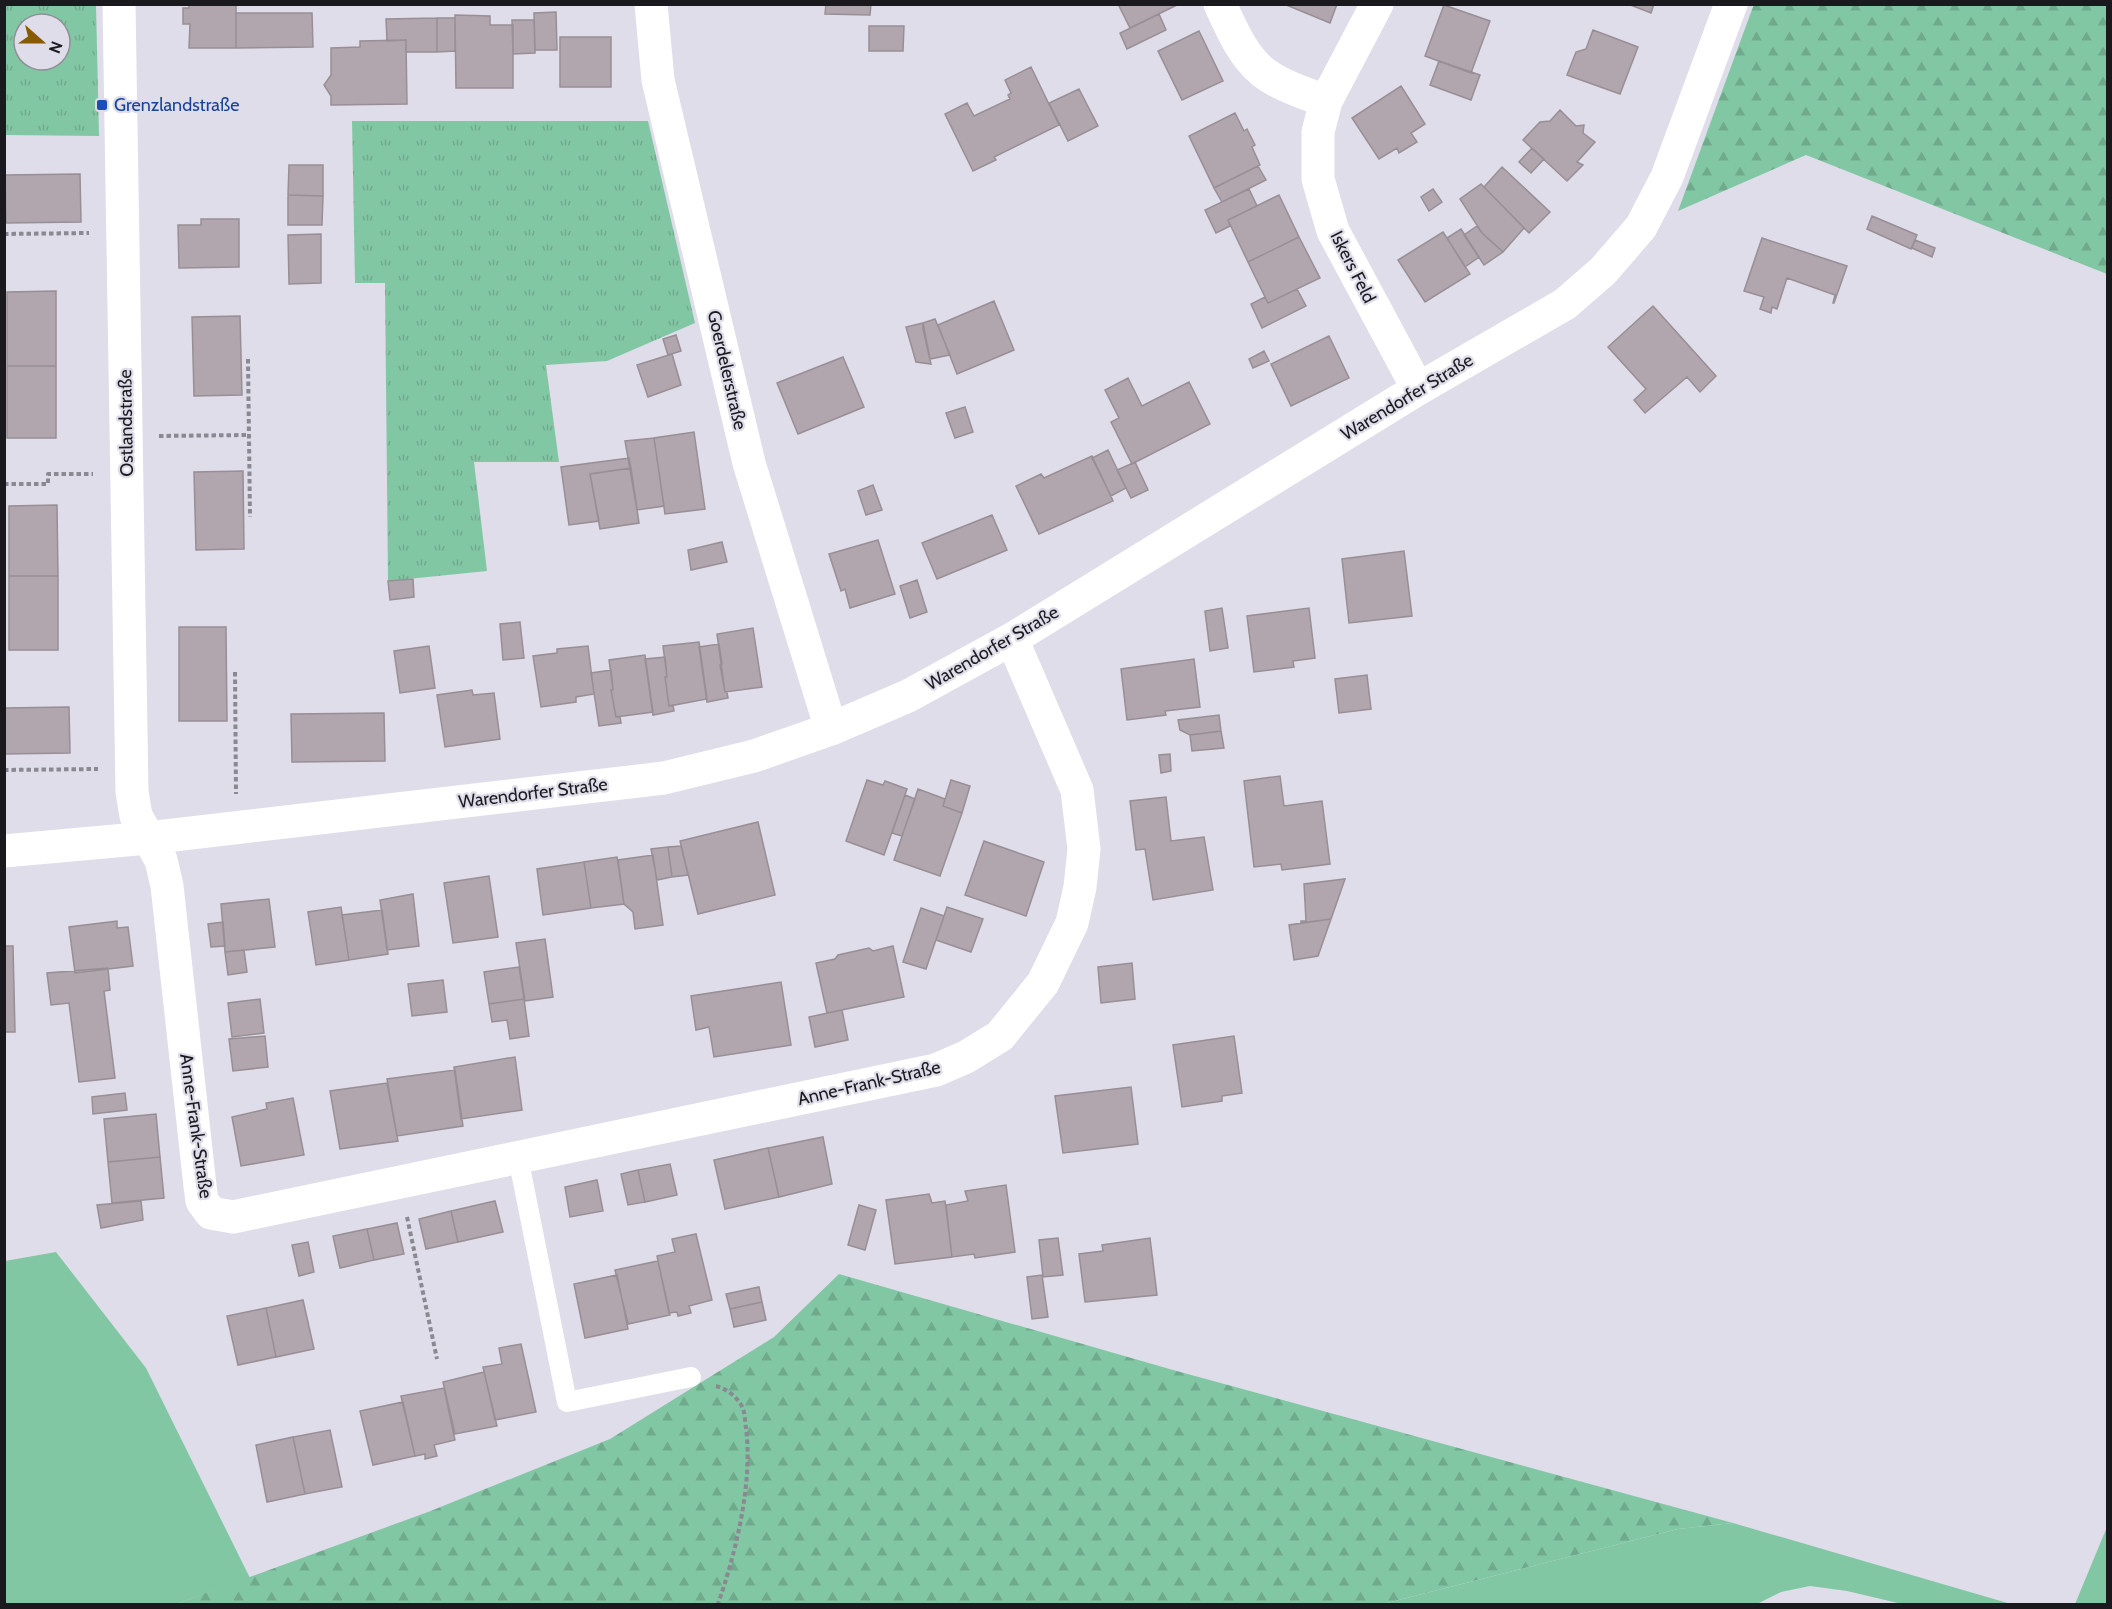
<svg xmlns="http://www.w3.org/2000/svg" width="2112" height="1609" viewBox="0 0 2112 1609" font-family="Cabin,sans-serif">
  <style>
    .grass { fill: #82c7a4 }
    .forest { fill: url(#forest-firs) }
    .park { fill: url(#park-tufts); fill-rule: evenodd }
    .building { fill: #b1a6ae; stroke: #988e95; stroke-width: 1.5 }
    .lines { fill: none; stroke-linecap: round; stroke-linejoin: round }
    .path { stroke: #8a8891; stroke-width: 4; stroke-dasharray: 4.5 3; stroke-linecap: butt }
    .service { stroke: #fff; stroke-width: 20 }
    .minor { stroke: #fff; stroke-width: 33 }
    .transit-dot { fill: #1a4fb4; stroke: #dfdde9; stroke-width: 2 }
    .labels { text-anchor: middle; stroke-width: 4.5; stroke-linejoin: round; paint-order: stroke }
    .transit-label { font-size: 18px; fill: #164399; stroke: #dfdde9; text-anchor: start }
    .street-label { font-size: 18px; fill: #1a1a1e; stroke: #dfdde9 }
  </style>
  <defs>
    <pattern id="forest-firs" width="22" height="20" patternUnits="userSpaceOnUse" patternTransform="scale(1.5)"><rect width="22" height="20" fill="#82c7a4"/><path d="M5 1l3.5 6h-7zM16 11l3.5 6h-7z" fill="#70aa8d"/></pattern>
    <pattern id="park-tufts" width="24" height="20" patternUnits="userSpaceOnUse" patternTransform="scale(1.5)"><rect width="24" height="20" fill="#82c7a4"/><path d="M3 7l-1-3M5 7V3M7 7l1-3M15 17l-1-3M17 17v-4M19 17l1-3" fill="none" stroke="#70aa8d"/></pattern>
  </defs>
  <rect width="100%" height="100%" fill="#dfdde9"/>
  <path class="grass" d="M56 1252 146 1368 250 1578 176 1604H5V1261Z
    M1733 1523 2011 1604H1902L1847 1591 1810 1586 1781 1592 1757 1604H1383L1678 1529Z
    M2107 1527V1604H2075Z"/>
  <path class="forest" d="M1754 4 2107 5V274L1806 155 1678 211Z
    M839 1274 1173 1370 1733 1523 1678 1529 1383 1604H176L428 1512 610 1439 774 1337Z"/>
  <path class="park" d="M5 4 96 5 99 136 5 135ZM24 24H60V60H24Z
    M352 121H648L695 323 607 361 546 365 559 462H474L487 571 388 581 385 283H355Z"/>
  <path class="building" d="M189 4H236V48H189L190 24H183V8H189Z
    M826 4H871L870 15 825 14Z
    M1118 4H1179L1130 28Z
    M1284 4H1337L1330 23Z
    M1628 4H1654L1651 13Z
    M1444 5 1490 21 1471 73 1425 56Z
    M556 12 557 50H535L534 13Z
    M236 13H312L313 47 236 48Z
    M1159 14 1166 30 1127 49 1120 33Z
    M455 15 490 16V25H513V88H456Z
    M437 18H455V51L437 52Z
    M437 18V52H406V40L387 41 386 19Z
    M512 20H534L535 53 513 54Z
    M869 26H904L903 51H869Z
    M1593 30 1638 47 1620 94 1567 75 1576 52 1586 49Z
    M1199 31 1223 81 1182 100 1158 51Z
    M560 37H611V87H560Z
    M406 40 407 104 331 105V96L324 85 331 75V48L360 47V41Z
    M1439 61 1480 75 1471 100 1430 85Z
    M1031 67 1059 125 994 157 996 160 973 171 945 114 967 103 974 116 1010 99 1008 95 1011 93 1005 80Z
    M1401 86 1425 124 1411 133 1417 142 1399 153 1397 148 1379 159 1352 118Z
    M1079 89 1098 126 1068 141 1049 103Z
    M1560 110 1576 126 1584 125 1583 133 1595 142 1577 162 1583 165 1567 181 1523 140 1540 122 1550 121Z
    M1235 113 1244 131 1247 129 1255 145 1252 147 1260 165 1214 188 1189 136Z
    M1532 148 1544 159 1531 173 1519 162Z
    M289 165H323V196L288 195Z
    M1258 166 1266 180 1222 202 1214 188Z
    M1502 167 1550 212 1529 233 1484 187Z
    M80 174 81 222 6 223 5 175Z
    M4 175 6 223H4Z
    M1481 184 1524 228 1503 252 1482 233 1460 199Z
    M1249 189 1257 206 1228 220 1230 226 1216 233 1205 210Z
    M1433 189 1442 202 1429 211 1421 197Z
    M288 195 323 196 322 225H288Z
    M1279 195 1299 237 1248 262 1228 220Z
    M1872 216 1917 235 1911 249 1867 229Z
    M201 219H239V267L179 268 178 225H201Z
    M1477 226 1482 233 1503 252 1484 265 1464 235Z
    M1461 229 1479 257 1465 267 1447 238Z
    M1443 232 1470 274 1425 302 1398 260Z
    M321 234V283L289 284 288 235Z
    M1299 237 1320 278 1268 303 1248 262Z
    M1762 238 1847 266 1834 303H1833L1835 295 1787 278 1777 309 1772 307 1771 313 1760 309 1764 297 1744 291Z
    M1915 240 1935 248 1932 257 1912 248Z
    M1297 289 1306 306 1262 328 1251 304 1265 297 1268 303Z
    M56 291V366H7V292Z
    M994 301 1014 350 957 374 938 325Z
    M1653 306 1716 376 1700 392 1687 377 1645 413 1634 400 1646 389 1608 347Z
    M240 316 242 395 194 396 192 317Z
    M935 319 950 355 930 359 923 323Z
    M923 323V329L931 364 916 362 906 327Z
    M676 335 681 351 668 355 663 339Z
    M1329 336 1349 378 1291 406 1271 364Z
    M1264 351 1269 361 1253 368 1249 359Z
    M672 354 681 385 648 397 637 365Z
    M843 357 864 407 798 434 777 383Z
    M7 366H56V438H7Z
    M1128 378 1142 406 1189 382 1210 424 1132 464 1111 422 1119 418 1105 390Z
    M965 407 973 432 955 438 946 413Z
    M694 432 705 509 665 514 654 438Z
    M654 438 664 506 637 510 625 441Z
    M1108 450 1126 488 1111 496 1092 458Z
    M1092 456 1113 501 1039 534 1016 486 1041 474 1044 478Z
    M629 458 631 468 590 474 599 521 569 525 561 467Z
    M1135 462 1148 490 1131 498 1117 470Z
    M631 468 639 523 600 529 590 474Z
    M243 471 244 549 196 550 194 472Z
    M873 485 882 510 866 515 858 491Z
    M57 505 58 576H9V506Z
    M992 515 1007 550 937 579 922 543Z
    M878 540 895 594 850 608 845 589 841 591 829 554Z
    M722 542 727 562 691 570 688 550Z
    M1404 551 1412 616 1349 623 1342 559Z
    M9 576H58V650H9Z
    M413 579 414 597 390 600 388 581Z
    M917 580 927 612 910 618 900 586Z
    M1222 608 1228 648 1210 651 1205 611Z
    M1309 608 1315 658 1293 661 1294 667 1254 672 1247 616Z
    M520 622 524 658 503 660 500 624Z
    M179 627H226L227 721H179Z
    M753 628 762 687 725 692 717 634Z
    M699 642 707 699 669 706 665 677H667L663 646Z
    M719 644 722 664 720 665 725 692H727L728 698 707 702 699 647Z
    M429 646 435 688 400 693 394 651Z
    M588 646 594 694 576 697V702L541 707 533 656 557 653V649Z
    M645 655 653 712 616 717 611 690H613L609 660Z
    M665 657 667 677H665L669 706 673 705 674 711 653 715 645 659Z
    M1194 659 1200 707 1165 711 1166 715 1127 720 1121 669Z
    M611 670 613 690H611L616 717H620L621 723 599 726 591 673Z
    M1367 675 1371 709 1339 713 1335 679Z
    M472 690 473 695 494 693 500 739 445 747 437 695Z
    M69 707 70 753 4 754V708Z
    M384 713 385 761 292 762 291 714Z
    M1219 715 1221 731 1190 735 1180 730 1178 720Z
    M1221 731 1224 748 1192 751 1190 735Z
    M1170 754 1171 771 1161 773 1159 755Z
    M1280 776 1284 806 1322 801 1330 864 1282 870 1281 864 1254 867 1244 781Z
    M867 780 883 785 885 781 907 789 884 855 846 841Z
    M951 780 970 786 962 813 943 806Z
    M918 789 945 799 943 806 962 813 940 876 894 860Z
    M905 795 915 799 902 836 892 833Z
    M1166 797 1171 841 1204 837 1213 890 1153 900 1145 849 1136 850 1130 801Z
    M758 822 775 895 698 914 680 841Z
    M984 841 1044 862 1026 916 965 895Z
    M681 846 688 875 672 877 668 847Z
    M668 847 672 877 657 880 651 849Z
    M653 855 663 925 635 929 633 912 624 904 618 860Z
    M617 857 624 904 591 908 584 862Z
    M584 862 591 908 543 915 537 869Z
    M489 876 498 937 453 943 444 883Z
    M1345 879 1331 919 1301 923V921H1306L1304 884Z
    M413 894 419 946 387 950 380 900Z
    M269 899 275 947 225 952 221 904Z
    M341 907 349 960 316 965 308 912Z
    M947 907 983 919 971 952 936 940Z
    M921 908 944 916 926 969 903 962Z
    M382 910 388 954 349 960 342 915Z
    M1331 919 1318 956 1294 960 1289 925Z
    M117 921V928L128 927 133 966 75 973 69 927Z
    M223 922 225 946 211 947 208 924Z
    M545 939 553 997 525 1001 516 943Z
    M4 946H13L15 1032H4Z
    M893 946 904 997 827 1013 816 963 835 959 838 955 869 948 873 951Z
    M244 950 247 972 228 975 225 952Z
    M1132 963 1135 999 1101 1003 1098 967Z
    M519 967 524 999 489 1004 484 972Z
    M108 968 110 990 104 991 115 1078 79 1082 69 1003 51 1005 47 973Z
    M443 980 447 1012 412 1016 408 984Z
    M781 982 791 1045 714 1057 709 1027 696 1030 691 996Z
    M260 999 264 1033 232 1037 228 1003Z
    M524 999 529 1036 510 1039 507 1020 492 1022 489 1004Z
    M842 1010 848 1040 815 1047 809 1017Z
    M265 1036 268 1067 233 1071 229 1039Z
    M1234 1036 1242 1093 1222 1096V1101L1182 1107 1173 1045Z
    M515 1057 522 1110 461 1119 454 1067Z
    M455 1070 463 1126 397 1136 387 1079Z
    M387 1083 398 1141 340 1149 330 1091Z
    M1131 1087 1138 1144 1063 1153 1055 1096Z
    M125 1093 127 1110 93 1114 92 1097Z
    M293 1098 304 1155 241 1166 232 1117 267 1109 266 1103Z
    M156 1114 160 1157 108 1162 104 1119Z
    M823 1137 832 1184 779 1197 768 1148Z
    M768 1148 779 1197 725 1209 714 1160Z
    M160 1157 164 1198 112 1203 108 1162Z
    M670 1164 677 1195 645 1202 638 1170Z
    M638 1170 645 1202 628 1205 621 1174Z
    M597 1180 603 1211 570 1217 565 1187Z
    M1006 1185 1015 1252 975 1258 974 1254 952 1257 946 1205 968 1201 965 1191Z
    M929 1194 932 1203 945 1201 952 1257 895 1264 886 1200Z
    M141 1201 143 1220 101 1228 97 1205Z
    M495 1201 503 1232 458 1242 451 1211Z
    M859 1205 876 1210 865 1250 848 1245Z
    M451 1211 458 1242 426 1249 419 1219Z
    M397 1223 404 1254 374 1260 367 1229Z
    M367 1229 374 1260 340 1268 333 1236Z
    M696 1234 712 1300 689 1306 691 1313 678 1316 677 1312 669 1313 657 1256 675 1252 672 1239Z
    M1058 1238 1063 1275 1043 1277 1039 1240Z
    M1150 1238 1157 1295 1085 1302 1079 1254 1103 1251 1102 1245Z
    M308 1242 314 1272 299 1276 292 1245Z
    M658 1261 670 1315 628 1324 615 1270Z
    M617 1275 628 1329 585 1338 574 1284Z
    M1042 1275 1048 1317 1032 1319 1027 1277Z
    M759 1287 762 1302 730 1309 726 1294Z
    M303 1300 314 1349 276 1357 266 1308Z
    M762 1302 766 1320 734 1327 730 1309Z
    M266 1308 276 1357 238 1365 227 1316Z
    M521 1344 536 1412 495 1420 483 1367 502 1364 499 1348Z
    M484 1372 497 1426 455 1434 443 1382Z
    M444 1388 455 1440 434 1445 437 1456 425 1459V1454L415 1456 401 1396Z
    M403 1402 415 1456 373 1465 360 1411Z
    M330 1430 342 1487 305 1494 293 1437Z
    M293 1437 305 1494 267 1502 256 1445Z"/>
  <g class="lines">
    <path class="path" d="M4 234 89 233
      M248 359 250 517
      M159 436 249 435
      M4 484H48V474H93
      M235 672 236 794
      M4 770 98 769
      M407 1217 437 1359
      M716 1386C727 1389 739 1398 743 1409 745 1414 745 1422 746 1428 753 1483 736 1552 718 1604"/>
    <path class="service" d="M518 1157 567 1402 691 1377"/>
    <path class="minor" d="M119 4 132 792 136 816 161 860 167 886 200 1186 202 1201 211 1213 233 1217 936 1070 966 1057 1000 1036 1043 983 1072 923 1080 887 1084 849 1077 790 1012 639
      M651 4 658 80 749 463 831 729
      M1220 4C1232 30 1245 62 1270 77 1287 88 1307 94 1326 101
      M1377 4 1326 101 1318 132V179L1333 231 1418 389
      M4 851 148 838 664 778 754 756 831 729 908 696 1012 639 1418 389 1565 304 1603 271 1641 227 1667 177 1731 4"/>
  </g>
  <rect class="transit-dot" x="96" y="99" width="12" height="12" rx="3"/>
  <g class="labels">
    <g class="transit-label">
      <text x="114" y="111">Grenzlandstraße</text>
    </g>
    <g class="street-label">
      <text transform="translate(1353 267) rotate(63)" y="6">Iskers Feld</text>
      <text transform="translate(727 370) rotate(77)" y="6">Goerdelerstraße</text>
      <text transform="translate(1407 397) rotate(-31)" y="6">Warendorfer Straße</text>
      <text transform="translate(126 423) rotate(-91)" y="6">Ostlandstraße</text>
      <text transform="translate(992 648) rotate(-30)" y="6">Warendorfer Straße</text>
      <text transform="translate(533 793) rotate(-7)" y="6">Warendorfer Straße</text>
      <text transform="translate(869 1083) rotate(-13)" y="6">Anne-Frank-Straße</text>
      <text transform="translate(196 1126) rotate(82)" y="6">Anne-Frank-Straße</text>
    </g>
  </g>
  <rect width="2112" height="1609" fill="none" stroke="#1a1a1e" stroke-width="12"/>
  <g transform="translate(42 42) rotate(111)"><circle r="28" fill="#dfdde9" stroke="#908f98" stroke-width="1.5"/>
  <path d="M0-4.5L10 22L0 15L-10 22Z" fill="#895b00"/>
  <text y="-9" font-size="16" font-weight="bold" text-anchor="middle" fill="#1a1a1e">N</text>
  </g>
</svg>
